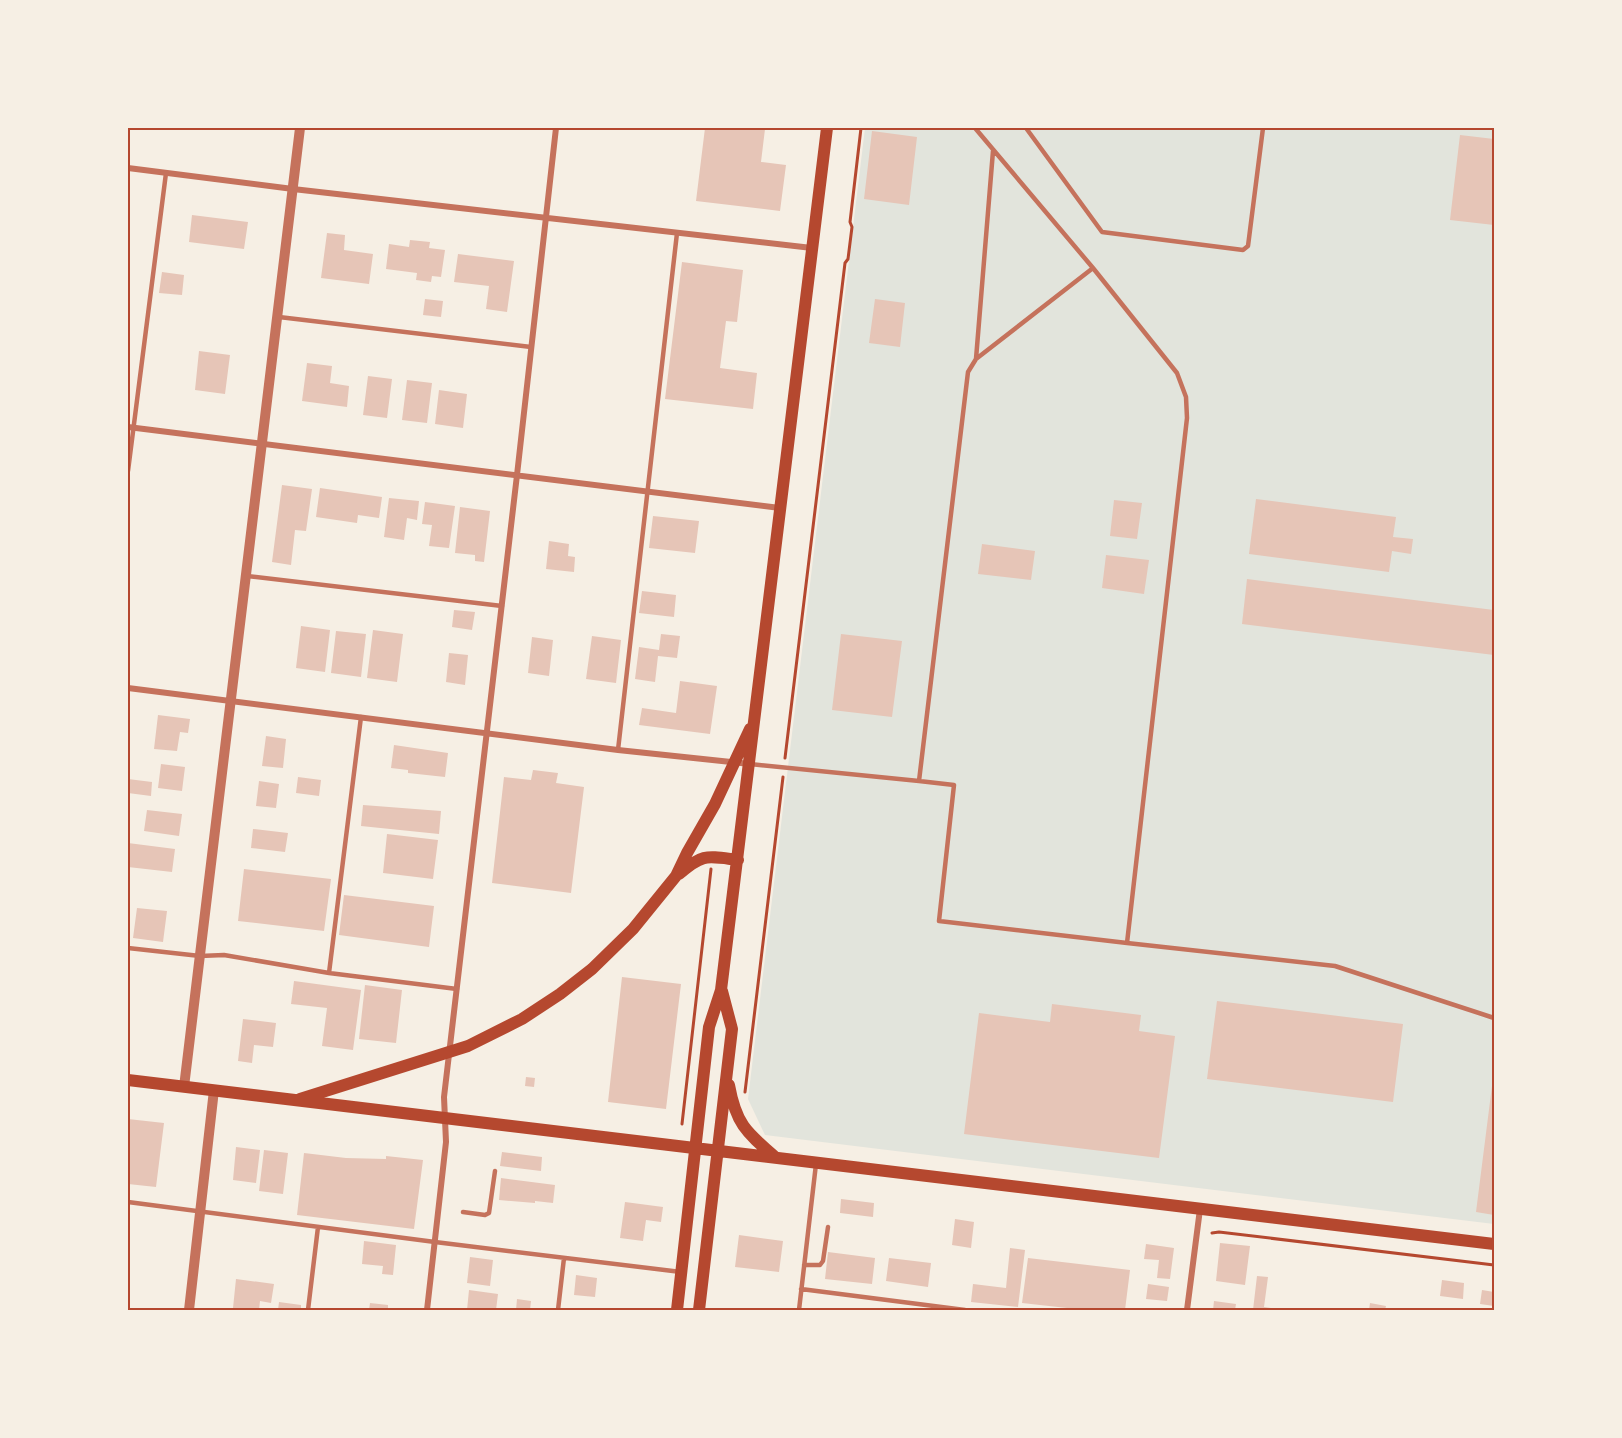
<svg xmlns="http://www.w3.org/2000/svg" width="1622" height="1438" viewBox="0 0 1622 1438" font-family="Ubuntu,sans-serif">
  <style>
    .green { fill: #e2e4dc }
    .building { fill: #e6c5b7 }
    .lines { fill: none; stroke-linecap: round; stroke-linejoin: round }
    .path { stroke: #b5482f; stroke-width: 3 }
    .service { stroke: #c5725c; stroke-width: 4.5 }
    .minor { stroke: #c5725c; stroke-width: 6 }
    .tertiary { stroke: #c5725c; stroke-width: 10 }
    .secondary { stroke: #b5482f; stroke-width: 12 }
    .neatline { fill: none; stroke: #b5482f; stroke-width: 2 }
  </style>
  <rect width="100%" height="100%" fill="#f6efe4"/>
  <path class="green" d="M865 128H1494V1224L765 1135 748 1099Z"/>
  <path class="building" d="M705 128 765 129 761 162 786 165 780 211 696 201Z
    M872 131 917 137 909 205 864 199Z
    M1460 135 1494 139V225L1450 220Z
    M192 215 248 222 244 249 189 242Z
    M327 233 345 235 344 250 373 254 369 284 321 278Z
    M410 240 430 242 429 248 445 250 441 277 432 276 431 282 416 280 417 273 386 269 389 244 409 247Z
    M458 254 514 261 507 312 486 309 489 286 454 282Z
    M682 262 743 270 737 322 726 321 720 368 757 373 753 409 665 399Z
    M162 272 184 275 182 295 159 293Z
    M425 299 443 301 441 317 423 315Z
    M875 299 905 303 900 347 869 343Z
    M199 351 230 355 225 394 195 390Z
    M307 363 332 366 330 383 349 386 347 407 302 401Z
    M368 376 392 379 387 418 363 415Z
    M407 380 432 383 427 423 402 420Z
    M439 390 467 394 463 428 435 424Z
    M282 485 312 489 306 531 295 530 291 565 272 562Z
    M320 488 382 497 379 518 358 515 357 523 316 517Z
    M389 498 419 501 417 520 407 518 404 540 384 537Z
    M1256 499 1396 517 1393 537 1413 539 1411 554 1392 551 1389 572 1249 554Z
    M1114 500 1142 503 1137 539 1110 536Z
    M425 502 455 506 449 548 429 546 432 525 422 524Z
    M460 507 490 511 484 562 475 561V555L455 553Z
    M653 516 699 521 695 553 649 548Z
    M549 541 569 544 568 556 575 557 574 572 546 569Z
    M982 544 1035 551 1031 580 978 574Z
    M1106 555 1149 560 1144 594 1102 588Z
    M1247 579 1494 610V655L1242 624Z
    M642 591 676 595 674 617 639 613Z
    M454 610 475 612 472 630 452 627Z
    M301 626 330 630 325 672 296 668Z
    M373 630 403 634 397 682 367 678Z
    M336 631 366 634 361 677 331 673Z
    M661 634 680 636 677 658 658 656 655 682 635 679 639 647 659 650Z
    M841 634 902 641 892 717 832 710Z
    M592 636 621 640 616 683 586 679Z
    M532 637 553 640 549 676 528 673Z
    M449 653 468 655 465 685 446 682Z
    M680 681 717 686 710 734 639 725 642 708 676 713Z
    M158 715 190 719 188 733 180 732 177 751 154 749Z
    M266 736 286 739 283 768 262 766Z
    M394 745 448 753 445 777 408 773V770L391 768Z
    M161 764 185 767 182 791 158 788Z
    M533 770 558 773 556 783 584 787 571 893 492 883 504 777 531 780Z
    M298 777 321 780 319 796 296 793Z
    M128 779 152 782 151 796 128 793Z
    M259 781 279 784 276 808 256 806Z
    M363 805 441 811 439 834 361 826Z
    M147 810 182 814 179 836 144 831Z
    M253 829 288 833 285 852 251 848Z
    M387 834 438 840 433 879 383 873Z
    M128 843 175 849 172 872 128 867Z
    M244 869 331 879 324 931 238 921Z
    M344 895 434 906 429 947 339 935Z
    M137 908 167 911 163 942 133 938Z
    M622 977 681 984 666 1109 608 1102Z
    M294 981 361 990 353 1050 322 1046 327 1008 291 1004Z
    M365 985 402 990 396 1043 359 1039Z
    M1217 1001 1403 1024 1393 1102 1207 1079Z
    M1052 1004 1141 1015 1139 1031 1175 1036 1159 1158 964 1134 979 1013 1050 1022Z
    M243 1019 276 1023 273 1047 254 1045 252 1063 238 1061Z
    M526 1077 535 1078 534 1087 525 1086Z
    M1493 1078H1494V1215L1476 1212Z
    M128 1119 164 1123 156 1187 128 1184Z
    M236 1147 260 1150 256 1183 233 1180Z
    M264 1150 288 1153 283 1194 259 1191Z
    M502 1152 542 1157 541 1171 500 1166Z
    M304 1153 346 1158 386 1159V1156L423 1160 414 1229 297 1215Z
    M501 1178 555 1185 553 1203 535 1201V1203L499 1200Z
    M841 1199 874 1203 873 1217 840 1213Z
    M625 1202 663 1207 661 1222 646 1220 643 1241 620 1238Z
    M955 1219 974 1222 971 1248 952 1245Z
    M739 1235 783 1241 779 1272 735 1267Z
    M364 1241 396 1245 393 1275 382 1274 383 1266 362 1264Z
    M1220 1243 1250 1246 1245 1285 1216 1281Z
    M1146 1244 1174 1248 1170 1279 1157 1278 1159 1260 1144 1259Z
    M1010 1248 1025 1250 1018 1307 971 1302 973 1284 1006 1288Z
    M828 1252 875 1258 872 1284 825 1279Z
    M470 1257 493 1260 490 1286 467 1283Z
    M889 1258 931 1263 928 1287 886 1281Z
    M1028 1258 1130 1270 1125 1310H1085L1022 1303Z
    M576 1275 597 1278 595 1297 574 1295Z
    M1257 1276 1268 1277 1264 1307 1271 1308V1310H1253Z
    M236 1279 274 1284 271 1303 260 1301 259 1310 233 1308Z
    M1442 1280 1464 1283 1463 1299 1440 1296Z
    M1148 1284 1169 1287 1167 1301 1146 1299Z
    M469 1290 498 1294 496 1310H467Z
    M1482 1290 1494 1292V1306L1480 1304Z
    M517 1299 531 1301 530 1310H516Z
    M1214 1301 1236 1304 1235 1310H1213Z
    M279 1302 301 1305V1310H278Z
    M370 1303 388 1305V1310H369Z
    M1370 1303 1386 1306 1385 1310H1369Z"/>
  <g class="lines">
    <path class="path" d="M785 758 845 263 848 259 852 227 850 222 861 128
      M745 1092 783 777
      M682 1124 711 869
      M1212 1233 1219 1232 1494 1265"/>
    <path class="service" d="M1026 128 1102 232 1243 250 1248 246 1263 128
      M1093 268 1177 373 1186 397 1187 418 1127 943 1335 966 1494 1018
      M279 317 531 347
      M976 359 993 151
      M128 471 166 173
      M247 576 502 606
      M618 750 677 233
      M750 764 919 781 968 372 976 359 1093 268 975 128
      M919 781 954 785 939 921 1127 943
      M128 948 200 956 224 955 329 973 457 989
      M329 973 361 717
      M128 1202 435 1242 681 1272
      M463 1212 485 1215 489 1213 495 1171
      M804 1265H820L823 1261 828 1227
      M801 1289 965 1310
      M308 1310 318 1227
      M558 1310 564 1258
      M799 1310 816 1164"/>
    <path class="minor" d="M128 168 293 189 812 248
      M128 427 780 508
      M128 688 618 750 750 764
      M427 1310 446 1142 444 1097 517 475 556 128
      M1187 1310 1200 1209"/>
    <path class="tertiary" d="M184 1087 300 128
      M189 1310 214 1090"/>
    <path class="secondary" d="M679 874C703 853 707 856 738 860
      M128 1080 1494 1244
      M729 1085C736 1124 746 1132 775 1157
      M300 1099 468 1046 522 1019 560 994 592 969 633 929 676 876 687 853 715 804 750 729
      M677 1310 709 1027 721 990 827 128
      M699 1310 732 1029 722 991"/>
  </g>
  <rect width="1622" height="1438" fill="none" stroke="#f6efe4" stroke-width="258"/>
  <rect x="129" y="129" width="1364" height="1180" class="neatline"/>
</svg>
